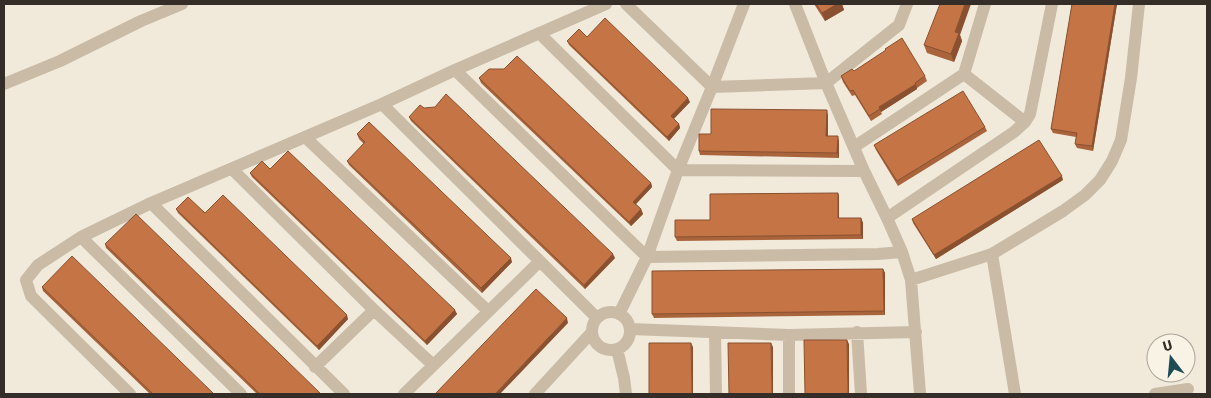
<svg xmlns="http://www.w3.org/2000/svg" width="1211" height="398" viewBox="0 0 1211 398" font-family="'Fira Sans',sans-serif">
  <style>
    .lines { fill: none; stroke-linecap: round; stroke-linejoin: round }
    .minor { stroke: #c9bba6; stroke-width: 12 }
    .tertiary { stroke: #c9bba6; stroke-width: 12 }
    .wall { fill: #a9643b }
    .shaded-wall { fill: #895130 }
    .building { fill: #c47445; stroke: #895130 }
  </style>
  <rect width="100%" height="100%" fill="#f1e9da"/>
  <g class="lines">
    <path class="minor" d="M626 4 712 87 826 83 899 25 907 4
      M795 4 826 83 864 171 887 218 902 252 911 280 920 394
      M539 33 678 170 864 171
      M455 70 647 257 878 254 902 252
      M964 74 1025 122
      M4 84 60 61 141 21 182 4
      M382 104 597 318
      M305 137 488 311
      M854 147 964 74 985 4
      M232 169 374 310 433 365
      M151 203 344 394
      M887 218 1014 132 1025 122 1030 114 1052 4
      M81 237 241 394
      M911 280 992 254
      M592 331a19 19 0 1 1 38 0a19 19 0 1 1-38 0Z
      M619 314 647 257 678 170 712 87 744 4
      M630 329 789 335 916 332
      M715 332 716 394
      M857 332 861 394
      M617 349 624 378 626 394
      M315 367 374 310
      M130 394 31 296 26 280 38 265 81 237 151 203 382 104 455 70 606 4
      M404 394 539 262
      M535 394 592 332
      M789 394V335
      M1155 394 1188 389"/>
    <path class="tertiary" d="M1015 394 992 254 1063 211 1085 195 1100 180 1112 161 1121 140 1131 78 1139 4"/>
  </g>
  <path class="wall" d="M814 4H842L844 10 825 21Z
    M1072 4H1117L1093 151 1077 148 1075 144 1076 137 1053 133 1051 129Z
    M960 35 962 41 954 62 927 53 924 45Z
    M587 37 690 102 673 119 679 124 680 128 669 141 569 45 567 41Z
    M854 71 925 76 927 81 917 88V89L881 112 882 114 871 121 855 95 852 96 843 82 841 76Z
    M479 78 651 183 652 187 636 204 641 209 643 214 631 226 481 83Z
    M828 115V136L839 141V158L700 155 699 151 711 134Z
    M409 117 615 258 585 289 411 121Z
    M985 127 987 131 898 186 876 150 874 145Z
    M357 134 512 262 482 293 349 165 347 161 364 144 359 139Z
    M270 169 457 314 427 345 252 177 250 173Z
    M1063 180 936 259 913 223 912 219Z
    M838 193 839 197V218H861L863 223V239L677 241 675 237 710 220Z
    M176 209 348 319 319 350 178 213Z
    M105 244 321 394H257L106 248Z
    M883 269 885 273V315L654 318 652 314Z
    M42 287 214 394H150L43 291Z"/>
  <path class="shaded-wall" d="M837 4H842L844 10 825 21 822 13Z
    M965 4H971L960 35 962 41 954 62 951 54 955 32Z
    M1115 4H1117L1093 151 1092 146Z
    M916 84 917 89 881 112 879 107Z
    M688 98 690 102 672 121 671 116Z
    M827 110 828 115V141L826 136Z
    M679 124 680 128 669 141 667 137Z
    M838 136 839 141V158L837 153Z
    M1062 176 1063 180 936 259 934 255Z
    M651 183 652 187 634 206 633 202Z
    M838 193 839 197V223L838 218Z
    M641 209 643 214 631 226 629 222Z
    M861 218 863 223V239L861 235Z
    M613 254 615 258 585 289 584 285Z
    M511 258 512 262 482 293 481 288Z
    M883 269 885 273V315L884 311Z
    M455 310 457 314 427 345 425 341Z
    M347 315 348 319 319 350 317 346Z
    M567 318 568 323 500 394H495Z
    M847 340 849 344V394H848Z
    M691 343 693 347V394H692Z
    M771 343 773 347V394H772Z"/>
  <path class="building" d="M816 4H837L822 13Z
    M940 4H965L955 32 959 33 951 54 924 45Z
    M1072 4H1115L1092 146 1075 144 1077 133 1051 129Z
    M605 18 688 98 671 116 679 124 667 137 567 41 579 29 587 37Z
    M902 38 925 76 915 83 916 84 879 107 880 109 869 116 853 90 850 91 841 76 852 69 854 71 886 50 885 49Z
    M517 56 651 183 633 202 641 209 629 222 479 78 489 69H504Z
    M963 91 985 127 897 181 874 145Z
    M446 94 613 254 584 285 409 117 420 105 424 108 435 107Z
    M711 109 827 110 826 136H838L837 153 699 151V134H711Z
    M369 122 511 258 481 288 347 161 365 142 357 134Z
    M1039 140 1062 176 934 255 912 219Z
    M288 151 455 310 425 341 250 173 262 161 270 169Z
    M838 193V218H861V235L675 237V220H710V194Z
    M223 195 347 315 317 346 176 209 188 197 205 213Z
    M136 214 321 394H260L105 244Z
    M72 256 214 394H153L42 287Z
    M883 269 884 311 652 314V271Z
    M536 289 567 318 495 394H435Z
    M804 340H847L848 394H805Z
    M649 343H691L692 394H649Z
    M728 343H771L772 394H729Z"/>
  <rect width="1211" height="398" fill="none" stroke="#352d27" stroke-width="10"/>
  <g transform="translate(1171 358) rotate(344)"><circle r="24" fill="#f9f3e6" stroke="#aba49a"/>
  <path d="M0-4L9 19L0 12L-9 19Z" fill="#1d4b56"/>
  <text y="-8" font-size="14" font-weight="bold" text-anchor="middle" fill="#352d27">U</text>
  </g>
</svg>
